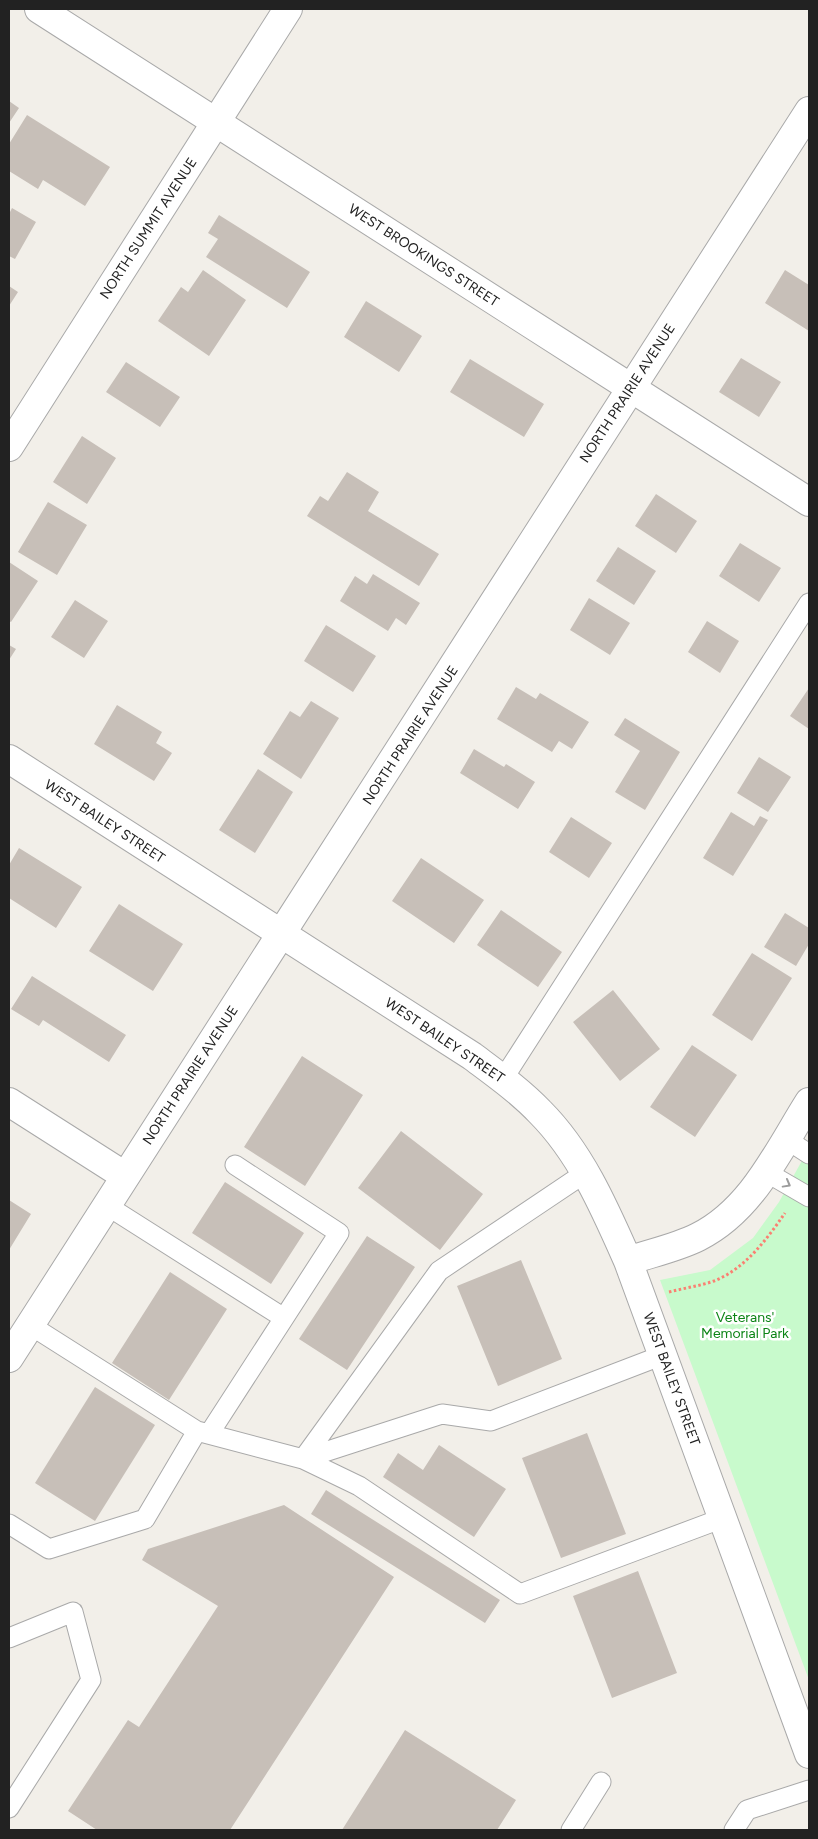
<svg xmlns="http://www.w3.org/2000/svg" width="818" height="1839" viewBox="0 0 818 1839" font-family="Figtree,sans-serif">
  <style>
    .park { fill: #c8facc }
    .building { fill: #c7bfb8 }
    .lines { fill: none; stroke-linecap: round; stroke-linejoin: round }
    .service-casing { stroke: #a9a9a9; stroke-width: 21 }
    .minor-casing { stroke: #a9a9a9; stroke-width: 30 }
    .tertiary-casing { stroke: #a9a9a9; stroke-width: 30 }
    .path { stroke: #fa8072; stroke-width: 3; stroke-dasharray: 2.5 2.5; stroke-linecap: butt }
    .service { stroke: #fff; stroke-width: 19 }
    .minor { stroke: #fff; stroke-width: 28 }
    .tertiary { stroke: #fff; stroke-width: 28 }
    .oneway { stroke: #9c9c9c }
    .labels { text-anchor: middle; stroke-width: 5; stroke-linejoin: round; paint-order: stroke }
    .street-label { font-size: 14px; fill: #222; stroke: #fff }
    .park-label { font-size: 14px; fill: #0c8416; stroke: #fff }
  </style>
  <rect width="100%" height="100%" fill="#f2efe9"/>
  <path class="park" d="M809 1148V1680L660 1280 710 1270 753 1238 779 1202Z"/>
  <path class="building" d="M9 101 19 108 9 123Z
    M27 115 110 167 85 206 43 180 38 189 9 171V144Z
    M12 208 36 222 15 259 9 256V214Z
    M219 215 310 272 287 308 206 257 218 239 208 233Z
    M203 270 246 300 209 356 158 321 181 287 188 292Z
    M785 270 809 285V331L765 303Z
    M9 286 18 292 9 306Z
    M366 301 422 336 399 372 344 337Z
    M741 358 781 382 759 417 719 392Z
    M470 359 544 404 524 437 450 392Z
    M126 362 180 397 160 427 106 392Z
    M82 436 116 458 87 504 53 482Z
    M347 472 379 492 368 511 439 554 419 586 307 516 320 496 328 501Z
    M656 494 697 521 676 553 635 526Z
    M48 502 87 525 57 575 18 552Z
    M740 543 781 568 759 602 719 576Z
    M618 547 656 571 634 605 596 581Z
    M9 562 38 581 11 622 9 621Z
    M373 574 420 603 406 625 396 618 388 631 340 601 355 576 367 584Z
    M589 598 630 623 610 655 570 630Z
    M75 600 108 621 84 658 51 637Z
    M707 621 739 641 720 673 688 652Z
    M326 625 376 656 353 692 304 661Z
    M9 645 16 649 9 660Z
    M516 687 536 699 540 693 589 722 572 749 559 741 552 752 497 719Z
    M809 688V729L790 716Z
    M311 701 339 718 301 779 263 754 290 711 300 717Z
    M117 705 162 732 156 743 172 753 154 781 94 744Z
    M625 718 680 752 645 810 615 792 640 751 614 735Z
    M474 749 504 767 506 764 535 782 518 809 460 773Z
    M759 757 791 777 768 812 737 793Z
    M258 769 293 792 255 853 219 830Z
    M731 812 754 826 760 816 768 820 733 876 703 858Z
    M571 817 612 843 589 878 549 852Z
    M19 848 82 887 56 928 9 898V865Z
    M421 858 484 900 454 943 392 901Z
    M119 904 183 944 153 991 89 951Z
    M501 910 562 952 538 987 477 945Z
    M785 913 809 928V944L796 966 764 947Z
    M752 953 792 978 752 1041 712 1015Z
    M32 976 126 1035 109 1062 43 1020 39 1026 11 1009Z
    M613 990 660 1049 620 1081 573 1022Z
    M692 1045 737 1075 695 1137 650 1107Z
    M302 1056 363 1095 305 1186 244 1147Z
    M401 1131 483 1194 440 1250 358 1188Z
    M225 1182 304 1233 271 1284 192 1233Z
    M9 1200 31 1214 9 1250Z
    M367 1236 415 1267 347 1370 299 1339Z
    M521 1260 562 1359 498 1386 457 1286Z
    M170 1272 227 1309 169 1400 112 1363Z
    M95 1387 155 1425 95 1521 35 1483Z
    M587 1433 626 1534 561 1558 522 1458Z
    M439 1445 506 1489 474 1537 383 1477 398 1453 423 1470Z
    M326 1490 500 1600 485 1623 311 1514Z
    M284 1505 394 1577 230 1830H97L68 1811 128 1720 139 1727 218 1606 142 1560 148 1549Z
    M638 1571 677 1673 612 1698 573 1596Z
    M405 1730 516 1800 497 1830H342Z"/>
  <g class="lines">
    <g class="service-casing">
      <path id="service" d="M503 1079 809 603
        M786 1139 809 1154
        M766 1172 809 1197
        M106 1205 284 1318
        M30 1325 197 1431 303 1459 439 1271 585 1173
        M209 1434 339 1233 235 1165
        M303 1459 359 1486 520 1594 723 1518
        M303 1459 442 1414 491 1421 663 1355
        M9 1524 49 1549 145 1519 197 1431
        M9 1638 73 1612 91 1680 9 1808
        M571 1830 601 1782
        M734 1830 747 1810 809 1790"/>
    </g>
    <g class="minor-casing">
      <path id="minor" d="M631 388 809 502
        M9 447 288 9
        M9 759 472 1056C496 1074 520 1091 540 1112 581 1153 605 1209 628 1261L809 1754
        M9 1102 125 1176
        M628 1261C651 1253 676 1248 698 1237 752 1210 778 1151 809 1102"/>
    </g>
    <g class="tertiary-casing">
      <path id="tertiary" d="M39 9 631 388
        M9 1358 809 111"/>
    </g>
    <path class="path" d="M669 1292C684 1288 700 1286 714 1281 745 1269 767 1239 785 1213"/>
    <use href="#service" class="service"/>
    <use href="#minor" class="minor"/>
    <use href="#tertiary" class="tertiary"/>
  </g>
  <defs><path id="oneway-chevron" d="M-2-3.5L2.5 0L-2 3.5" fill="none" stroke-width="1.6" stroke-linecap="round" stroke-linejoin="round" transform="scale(1.25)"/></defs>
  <use class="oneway" href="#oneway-chevron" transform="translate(787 1184) rotate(29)"/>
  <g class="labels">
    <g class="street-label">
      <text transform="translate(148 228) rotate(-57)" y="5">NORTH SUMMIT AVENUE</text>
      <text transform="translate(424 255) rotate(33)" y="5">WEST BROOKINGS STREET</text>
      <text transform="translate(627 393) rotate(-57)" y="5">NORTH PRAIRIE AVENUE</text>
      <text transform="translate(410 735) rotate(-57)" y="5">NORTH PRAIRIE AVENUE</text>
      <text transform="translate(105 821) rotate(33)" y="5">WEST BAILEY STREET</text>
      <text transform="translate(445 1040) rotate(34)" y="5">WEST BAILEY STREET</text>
      <text transform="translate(190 1075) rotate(-57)" y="5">NORTH PRAIRIE AVENUE</text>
      <text transform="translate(672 1379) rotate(70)" y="5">WEST BAILEY STREET</text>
    </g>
    <g class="park-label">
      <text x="745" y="1322">Veterans'<tspan x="745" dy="16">Memorial Park</tspan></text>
    </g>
  </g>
  <rect width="818" height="1839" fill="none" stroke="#222222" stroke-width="20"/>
</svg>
